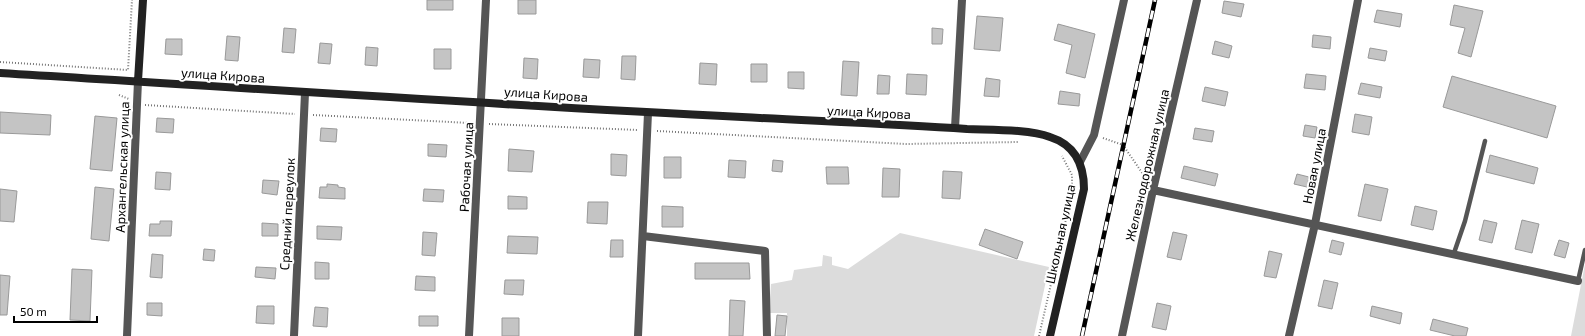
<svg xmlns="http://www.w3.org/2000/svg" width="1585" height="336" viewBox="0 0 1585 336" font-family="'Exo 2',sans-serif">
  <style>
    .green { fill: #dcdcdc }
    .building { fill: #c4c4c4; stroke: #999 }
    .lines { fill: none; stroke-linecap: round; stroke-linejoin: round }
    .path { stroke: #777; stroke-width: 2; stroke-dasharray: 1 2; stroke-linecap: butt }
    .lane { stroke: #555; stroke-width: 4.5 }
    .street { stroke: #555; stroke-width: 8 }
    .secondary { stroke: #222; stroke-width: 8 }
    .rail-casing { stroke: #000; stroke-width: 4.5 }
    .rail { stroke: #fff; stroke-width: 3; stroke-dasharray: 9; stroke-linecap: butt }
    .labels { text-anchor: middle; stroke-width: 4; stroke-linejoin: round; paint-order: stroke }
    .street-label { font-size: 13px; fill: #000; stroke: #fff }
  </style>
  <rect width="100%" height="100%" fill="#fff"/>
  <path class="green" d="M900 233 1049 267 1034 336H787V313H769L771 284 792 280 794 270 822 266 823 255 832 257V265L848 269Z
    M1585 264V336H1571Z"/>
  <path class="building" d="M427 0H453V10H427Z
    M518 0H536V14H518Z
    M1224 1 1244 4 1241 17 1222 13Z
    M1454 5 1483 11 1471 57 1458 53 1465 28 1450 25Z
    M1377 10 1402 14 1400 27 1374 22Z
    M977 16 1003 18 1000 51 974 49Z
    M1058 24 1095 34 1085 78 1066 73 1072 45 1054 40Z
    M284 28 296 29 294 53 282 52Z
    M932 28 943 29 942 44H932Z
    M1313 35 1331 37 1330 49 1312 47Z
    M227 36 240 37 238 61 225 60Z
    M166 39H182V55L165 54Z
    M1215 41 1232 46 1229 58 1212 54Z
    M320 43 332 44 330 64 318 63Z
    M366 47 378 48 377 66 365 65Z
    M1370 48 1387 51 1385 61 1368 58Z
    M434 49H451V69H434Z
    M622 56H636L635 80 621 79Z
    M524 58 538 59 537 79 523 78Z
    M584 59 600 60 599 78 583 77Z
    M843 61 859 62 857 96 841 95Z
    M700 63 717 64 716 85 699 84Z
    M751 64H767V82H751Z
    M788 72H804V89L788 88Z
    M907 74 927 75 926 95 906 94Z
    M1306 74 1326 76 1325 90 1304 88Z
    M878 75 890 76 889 94H877Z
    M1452 76 1556 106 1547 138 1443 107Z
    M986 78 1000 80 999 97 984 96Z
    M1361 83 1382 87 1380 98 1358 94Z
    M1205 87 1228 92 1225 106 1202 101Z
    M1060 91 1080 94 1079 106 1058 104Z
    M0 112 51 115 50 135 0 133Z
    M1355 114 1372 117 1369 135 1352 132Z
    M95 116 117 118 112 171 90 169Z
    M157 118 174 119 173 133 156 132Z
    M1305 125 1317 127 1315 138 1303 136Z
    M321 128 337 129 336 142 320 141Z
    M1195 128 1214 131 1212 142 1193 139Z
    M428 144 447 145 446 157 428 156Z
    M509 149 534 151 532 172 508 171Z
    M611 154 627 155 626 176 611 175Z
    M1490 155 1538 168 1534 184 1486 172Z
    M664 157H681V178H664Z
    M729 160 746 161 745 178 728 177Z
    M773 160 783 161 782 172 772 171Z
    M1184 166 1218 174 1215 186 1181 178Z
    M826 167H848L849 184H827Z
    M883 168 900 169 899 197H882Z
    M943 171 962 172 960 199 942 198Z
    M156 172 171 173 170 190 155 189Z
    M1297 174 1309 177 1307 187 1294 184Z
    M263 180 279 181 277 195 262 193Z
    M327 184 338 185V187L345 188V199L319 198 320 187H327Z
    M1365 184 1388 189 1381 221 1358 216Z
    M95 187 114 189 109 241 91 239Z
    M0 189 17 191 14 222 0 221Z
    M424 189 444 190 443 202 423 201Z
    M508 196 527 197V209H508Z
    M588 202H608L607 224 587 223Z
    M662 206 683 207V227H662Z
    M1415 206 1437 211 1433 230 1411 225Z
    M1484 220 1497 223 1492 243 1479 240Z
    M1522 220 1539 224 1532 253 1515 249Z
    M160 221H172L171 236H149L150 224H160Z
    M262 223 278 224V236H262Z
    M317 226 342 227 341 240 317 239Z
    M985 229 1023 242 1017 259 979 245Z
    M423 232 437 233 435 256 422 255Z
    M1173 232 1187 235 1181 260 1167 257Z
    M508 236 538 237 537 254 507 253Z
    M611 240H623V257H610Z
    M1332 240 1344 243 1341 255 1329 252Z
    M1559 240 1569 243 1565 258 1554 255Z
    M204 249 215 250 214 261 203 260Z
    M1269 251 1282 254 1276 278 1264 276Z
    M152 254 163 255 162 278 150 277Z
    M315 262 329 263V279H315Z
    M695 263H749L750 279H695Z
    M256 267 276 268 275 279 255 277Z
    M72 269 92 270 90 321 70 320Z
    M0 275 10 276 7 315H0Z
    M416 276 435 277V291L415 290Z
    M505 280H524L523 295 504 294Z
    M1324 280 1338 283 1332 309 1318 306Z
    M730 300 745 301 743 336H729Z
    M147 303H162V316L147 315Z
    M1157 303 1171 306 1166 330 1152 327Z
    M257 306H274V324L256 323Z
    M1372 306 1402 313 1400 324 1370 316Z
    M315 307 328 308 327 327 313 326Z
    M777 315 787 316 785 336H775Z
    M419 316H438V326H419Z
    M502 318H519V336H502Z
    M1433 319 1468 328 1466 336H1455L1430 330Z"/>
  <g class="lines">
    <path class="path" d="M0 62 128 70 132 0
      M119 95 129 99
      M145 105 295 114
      M313 115 470 123
      M489 124 638 130
      M657 131 906 144 1018 142
      M1103 138 1123 145 1147 180
      M1039 336 1072 193V175L1062 156"/>
    <path class="lane" d="M1454 253 1465 221 1485 141
      M1578 281 1585 250"/>
    <path class="street" d="M955 128 962 0
      M1080 162 1094 135 1124 0
      M1153 190 1578 281
      M643 236 765 251 767 336
      M127 336 138 81
      M294 336 305 93
      M469 336 486 0
      M638 336 648 113
      M1122 336 1153 190 1197 0
      M1289 336 1315 224 1358 0"/>
    <path class="secondary" d="M0 73C247 88 494 105 742 117 817 121 892 124 967 129 990 130 1029 129 1050 137 1075 145 1084 165 1084 189L1050 336
      M138 81 143 0"/>
    <g class="rail-casing">
      <path id="rail" d="M1082 336 1155 0"/>
    </g>
    <use href="#rail" class="rail"/>
  </g>
  <g class="labels">
    <g class="street-label">
      <text transform="translate(223 75) rotate(4)" y="5">улица Кирова</text>
      <text transform="translate(546 94) rotate(4)" y="5">улица Кирова</text>
      <text transform="translate(869 112) rotate(3)" y="5">улица Кирова</text>
      <text transform="translate(1147 165) rotate(-77)" y="5">Железнодорожная улица</text>
      <text transform="translate(1314 166) rotate(-79)" y="5">Новая улица</text>
      <text transform="translate(122 167) rotate(-88)" y="5">Архангельская улица</text>
      <text transform="translate(466 167) rotate(-87)" y="5">Рабочая улица</text>
      <text transform="translate(287 214) rotate(-87)" y="5">Средний переулок</text>
      <text transform="translate(1060 234) rotate(-78)" y="5">Школьная улица</text>
    </g>
  </g>
  <path d="M14 316v6h83v-6" fill="none" stroke="#000000" stroke-width="2"/>
  <text x="20" y="316" font-size="12" fill="#000000" stroke="#ffffff" stroke-width="3" paint-order="stroke">50 m</text>
</svg>
